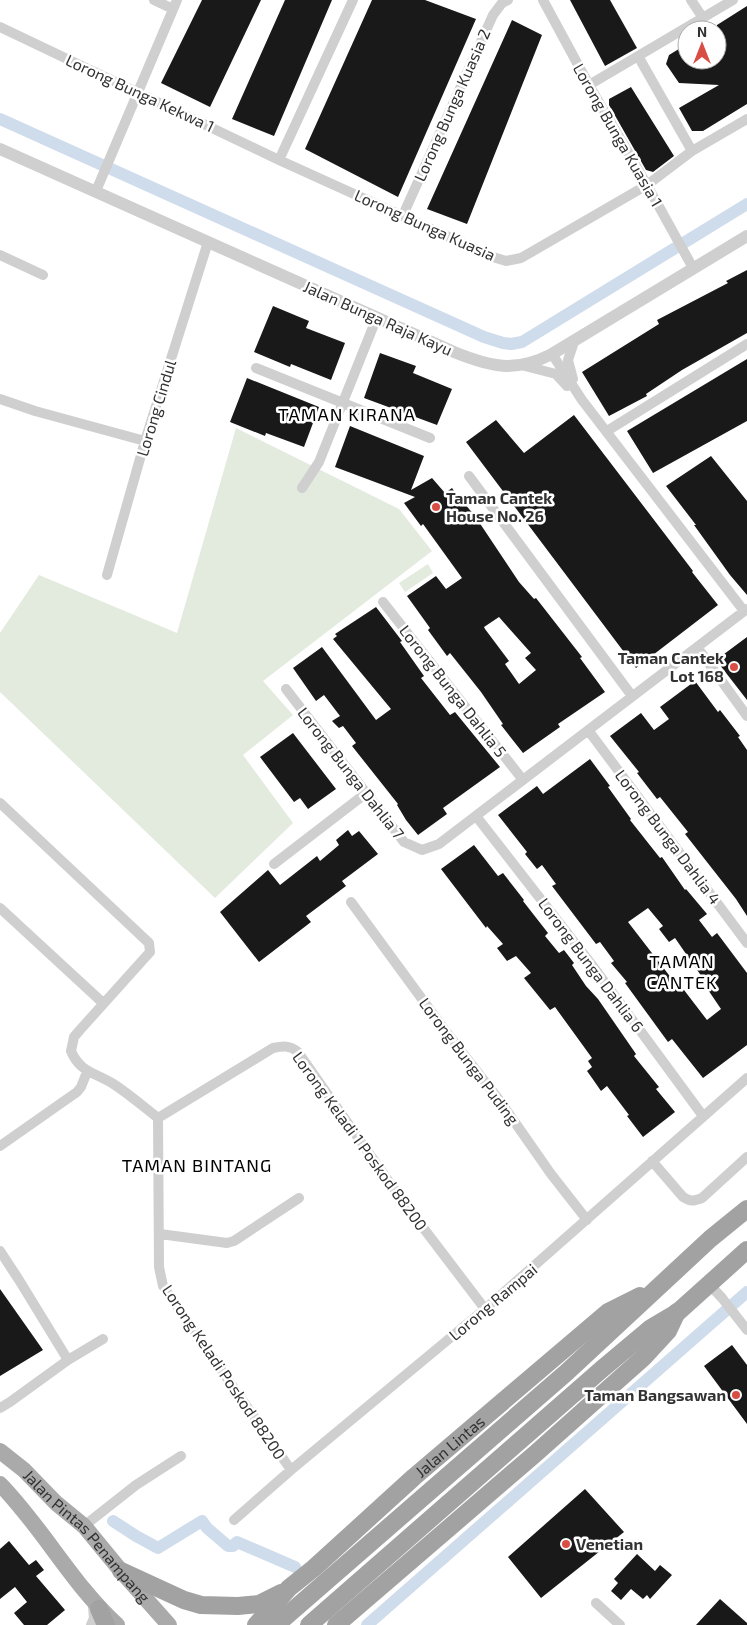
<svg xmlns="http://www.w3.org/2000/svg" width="747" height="1625" viewBox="0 0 747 1625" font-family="'Exo 2',sans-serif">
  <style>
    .green { fill: #e3eade }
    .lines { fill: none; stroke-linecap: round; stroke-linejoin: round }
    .canal { stroke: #cfdceb; stroke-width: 12 }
    .building { fill: #191919; fill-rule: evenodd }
    .minor { stroke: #cfcfcf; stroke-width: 10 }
    .tertiary { stroke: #cfcfcf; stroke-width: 12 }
    .primary { stroke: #aaa; stroke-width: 16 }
    .trunk { stroke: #a2a2a2; stroke-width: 18 }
    .poi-dot { fill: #d84d44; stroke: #fff; stroke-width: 2 }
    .labels { text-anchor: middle; stroke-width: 5; stroke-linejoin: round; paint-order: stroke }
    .street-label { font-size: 16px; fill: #323232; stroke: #fff }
    .poi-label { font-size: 16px; font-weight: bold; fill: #323232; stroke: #fff; text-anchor: start }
    .neighbourhood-label { font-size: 18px; letter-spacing: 1px; fill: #000; stroke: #fff }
  </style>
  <rect width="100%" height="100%" fill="#fff"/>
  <path class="green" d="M236 428 399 509 432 551 263 681 293 715 243 755 293 823 215 898 0 692V633L39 575 177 633Z
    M428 564 433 573 405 592 399 583Z"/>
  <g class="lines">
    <path class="canal" d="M0 119 484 337 503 343 511 344 522 342 747 204
      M113 1521 136 1536 158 1548 202 1521 207 1528 228 1546H233L237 1542 295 1567
      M367 1625 747 1292"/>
  </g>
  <path class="building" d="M202 0H261L210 107 161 83Z
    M285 0H332L274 136 232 119Z
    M372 0H425L476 19 398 197 305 149Z
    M570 0H610L637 48 605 66Z
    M747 6V104L703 131H692L679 108 719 85 679 83 666 64 669 55 687 44V60H717V25Z
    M512 20 542 35 467 224 427 209Z
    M631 87 674 156 653 172 646 170 609 105V99Z
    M747 270V333L682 370 646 394 647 396 609 416 582 372 659 324 657 320 728 283 726 281Z
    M273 306 309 321 306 328 345 343 331 380 291 364 290 367 254 352Z
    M380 353 416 366 413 373 452 389 437 425 364 398Z
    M747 359V421L653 473 627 431Z
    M247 378 319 407 304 447 266 433 265 436 230 422Z
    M574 415 693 571 692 572 718 605 636 668 466 442 496 420 524 453Z
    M350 426 424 456 411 490 432 478 445 493 452 488 463 504 464 503 475 516 519 582 534 599 536 598 582 657 580 658 605 692 558 724 560 727 523 753 501 725 503 724 481 692 450 653 447 656 428 630 430 628 407 596 436 576 446 589 462 578 423 524 421 526 404 503 415 497 335 467ZM499 617 531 653 525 658 536 670 519 684 505 664 509 661 485 629 484 627Z
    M711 456 747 501V595L730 575 694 525H696L666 486Z
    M376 607 402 641 400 642 424 676 421 678 450 715 455 712 500 767 443 808 447 814 418 835 406 820 397 805 398 804 352 746 356 743 343 726 339 728 332 721 340 716 324 695 316 701 293 668 322 647 376 720 391 709 333 639 337 636 335 634Z
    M747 637V700L716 660Z
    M695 681 718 712 720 710 740 736 738 737 747 750V916L736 899 685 834 688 832 660 797 657 799 637 773 639 772 610 736 641 713 654 730 669 719 660 707Z
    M293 733 336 789 308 809 300 798 294 802 260 757Z
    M590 759 610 786 608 787 631 819 630 820 660 858 662 857 685 890 686 889 707 914 699 920 712 937 717 933 747 973V1045L703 1078 672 1039 668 1042 625 983 627 982 611 963 614 961 600 942 596 944 552 886 556 884 542 865 537 869 525 854 527 852 498 815 537 786 543 794ZM648 908 663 926 659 929 669 942 675 938 702 977 700 978 721 1009 707 1020 684 990 682 992 628 922Z
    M348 830 352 836 359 831 378 854 342 881 346 886 306 916 311 922 259 962 220 912 268 870 280 885 317 856 320 861 339 845 336 840Z
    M474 845 498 876 503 873 524 900 523 901 548 933 545 936 559 953 564 950 574 963 572 965 586 986 598 999 636 1054 634 1056 659 1087 656 1089 675 1112 643 1137 627 1116 629 1115 607 1086 601 1091 592 1078 587 1071 592 1067 588 1061 592 1058 555 1007 550 1010 524 978 531 973 516 956 507 961 497 948 503 944 487 926 486 928 441 869Z
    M0 1289 43 1350 0 1376Z
    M732 1345 747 1365V1424L704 1366Z
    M585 1489 624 1532 541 1598 508 1557Z
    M9 1541 29 1565 36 1560 44 1570 36 1576 65 1610 47 1625H24L14 1613 27 1602 15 1587 0 1599V1549Z
    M637 1554 655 1571 660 1565 672 1575 650 1599 647 1595 643 1599 631 1589 621 1600 611 1591 618 1583 614 1579Z
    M720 1599 747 1623V1625H696Z"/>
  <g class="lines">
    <path class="minor" d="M154 0 173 9
      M543 0 589 85 647 185 693 268
      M691 0 703 18
      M0 27 279 160 493 257 506 261 521 258 647 185 692 151 747 119
      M638 56 692 151
      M589 85 733 0
      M279 160 353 0
      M96 191 177 0
      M403 215 493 15 502 3 508 0
      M0 255 43 275
      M552 354 582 400 744 611
      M525 366 556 374 567 386
      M256 368 430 438
      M573 379 568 360 574 342
      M0 399 35 411 145 441
      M607 431 747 344
      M469 476 632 696
      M302 488 319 462 377 317
      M107 575 145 441 208 242
      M383 602 523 780
      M697 647 747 716
      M286 689 404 842 422 850 439 844 747 609
      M588 730 747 943
      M0 803 149 943 150 952 79 1031 74 1037 71 1051C80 1073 97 1073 115 1085 130 1095 144 1107 158 1118L159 1267 163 1286 291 1470
      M476 816 592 965 703 1116
      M274 864 365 794
      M351 902 444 1029 500 1101 551 1174 587 1220
      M0 908 103 1003
      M158 1118 273 1048C283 1046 290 1045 298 1052L399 1196 485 1309
      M0 1146 77 1092 81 1087 87 1072
      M652 1161 683 1197C691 1202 694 1201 702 1198L747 1157
      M160 1234 227 1243 234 1241 299 1198
      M0 1251 19 1280 68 1360
      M709 1284 722 1298 747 1330
      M0 1408 10 1402 68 1360 103 1339
      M234 1520 291 1470 485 1309 747 1078
      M84 1526 136 1485 181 1456
      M596 1603 620 1625
      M91 1625 94 1618 93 1607"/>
    <path class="tertiary" d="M0 149 454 352C491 367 515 373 552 354L747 236"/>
    <g class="primary">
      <path id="s1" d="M0 1451 24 1470 56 1503 84 1526 121 1571 169 1625"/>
      <path d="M0 1484C43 1528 72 1584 117 1625"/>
    </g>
    <g class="trunk">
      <path d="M121 1571 184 1600 201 1605 238 1606 259 1604 281 1593"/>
      <path d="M99 1609 106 1625"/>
      <path id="s2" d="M256 1625 289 1588 314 1568 414 1477 608 1312 640 1296"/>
      <path d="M276 1625 567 1372 710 1239 747 1209"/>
      <path d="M309 1625 602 1369 651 1328 678 1312 747 1250"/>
      <path d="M336 1625 535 1454 644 1357 668 1331 677 1312"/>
    </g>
  </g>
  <g class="poi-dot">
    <circle cx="436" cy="507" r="5"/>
    <circle cx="734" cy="667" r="5"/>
    <circle cx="736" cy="1395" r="5"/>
    <circle cx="566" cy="1544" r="5"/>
  </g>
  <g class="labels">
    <g class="street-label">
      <text transform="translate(140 93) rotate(25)" y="6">Lorong Bunga Kekwa 1</text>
      <text transform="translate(452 105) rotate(-66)" y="6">Lorong Bunga Kuasia 2</text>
      <text transform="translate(618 135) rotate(60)" y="6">Lorong Bunga Kuasia 1</text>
      <text transform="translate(425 225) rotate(24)" y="6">Lorong Bunga Kuasia</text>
      <text transform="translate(378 318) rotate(24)" y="6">Jalan Bunga Raja Kayu</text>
      <text transform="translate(156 408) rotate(-73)" y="6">Lorong Cindul</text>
      <text transform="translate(453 691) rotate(52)" y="6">Lorong Bunga Dahlia 5</text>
      <text transform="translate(351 773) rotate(52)" y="6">Lorong Bunga Dahlia 7</text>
      <text transform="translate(668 837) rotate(53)" y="6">Lorong Bunga Dahlia 4</text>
      <text transform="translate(591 965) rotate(53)" y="6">Lorong Bunga Dahlia 6</text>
      <text transform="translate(469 1061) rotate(53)" y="6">Lorong Bunga Puding</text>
      <text transform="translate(360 1141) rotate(54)" y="6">Lorong Keladi 1 Poskod 88200</text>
      <text transform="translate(493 1302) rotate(-40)" y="6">Lorong Rampai</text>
      <text transform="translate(224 1372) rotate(56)" y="6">Lorong Keladi Poskod 88200</text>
      <text dy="6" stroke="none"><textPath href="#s2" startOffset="264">Jalan Lintas</textPath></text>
      <text dy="6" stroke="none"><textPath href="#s1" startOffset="122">Jalan Pintas Penampang</textPath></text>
    </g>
    <g class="poi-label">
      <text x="446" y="504">Taman Cantek<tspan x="446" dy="18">House No. 26</tspan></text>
      <text x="724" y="664" text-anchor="end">Taman Cantek<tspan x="724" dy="18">Lot 168</tspan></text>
      <text x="726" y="1401" text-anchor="end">Taman Bangsawan</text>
      <text x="576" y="1550">Venetian</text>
    </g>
    <g class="neighbourhood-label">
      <text x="347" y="421">TAMAN KIRANA</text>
      <text x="682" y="968">TAMAN<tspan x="682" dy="21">CANTEK</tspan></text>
      <text x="197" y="1172">TAMAN BINTANG</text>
    </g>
  </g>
  <g transform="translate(702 45)"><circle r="24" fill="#ffffff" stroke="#adadad"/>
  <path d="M0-4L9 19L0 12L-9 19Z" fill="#d84d44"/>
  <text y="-8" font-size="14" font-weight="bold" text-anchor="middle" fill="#323232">N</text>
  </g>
</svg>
